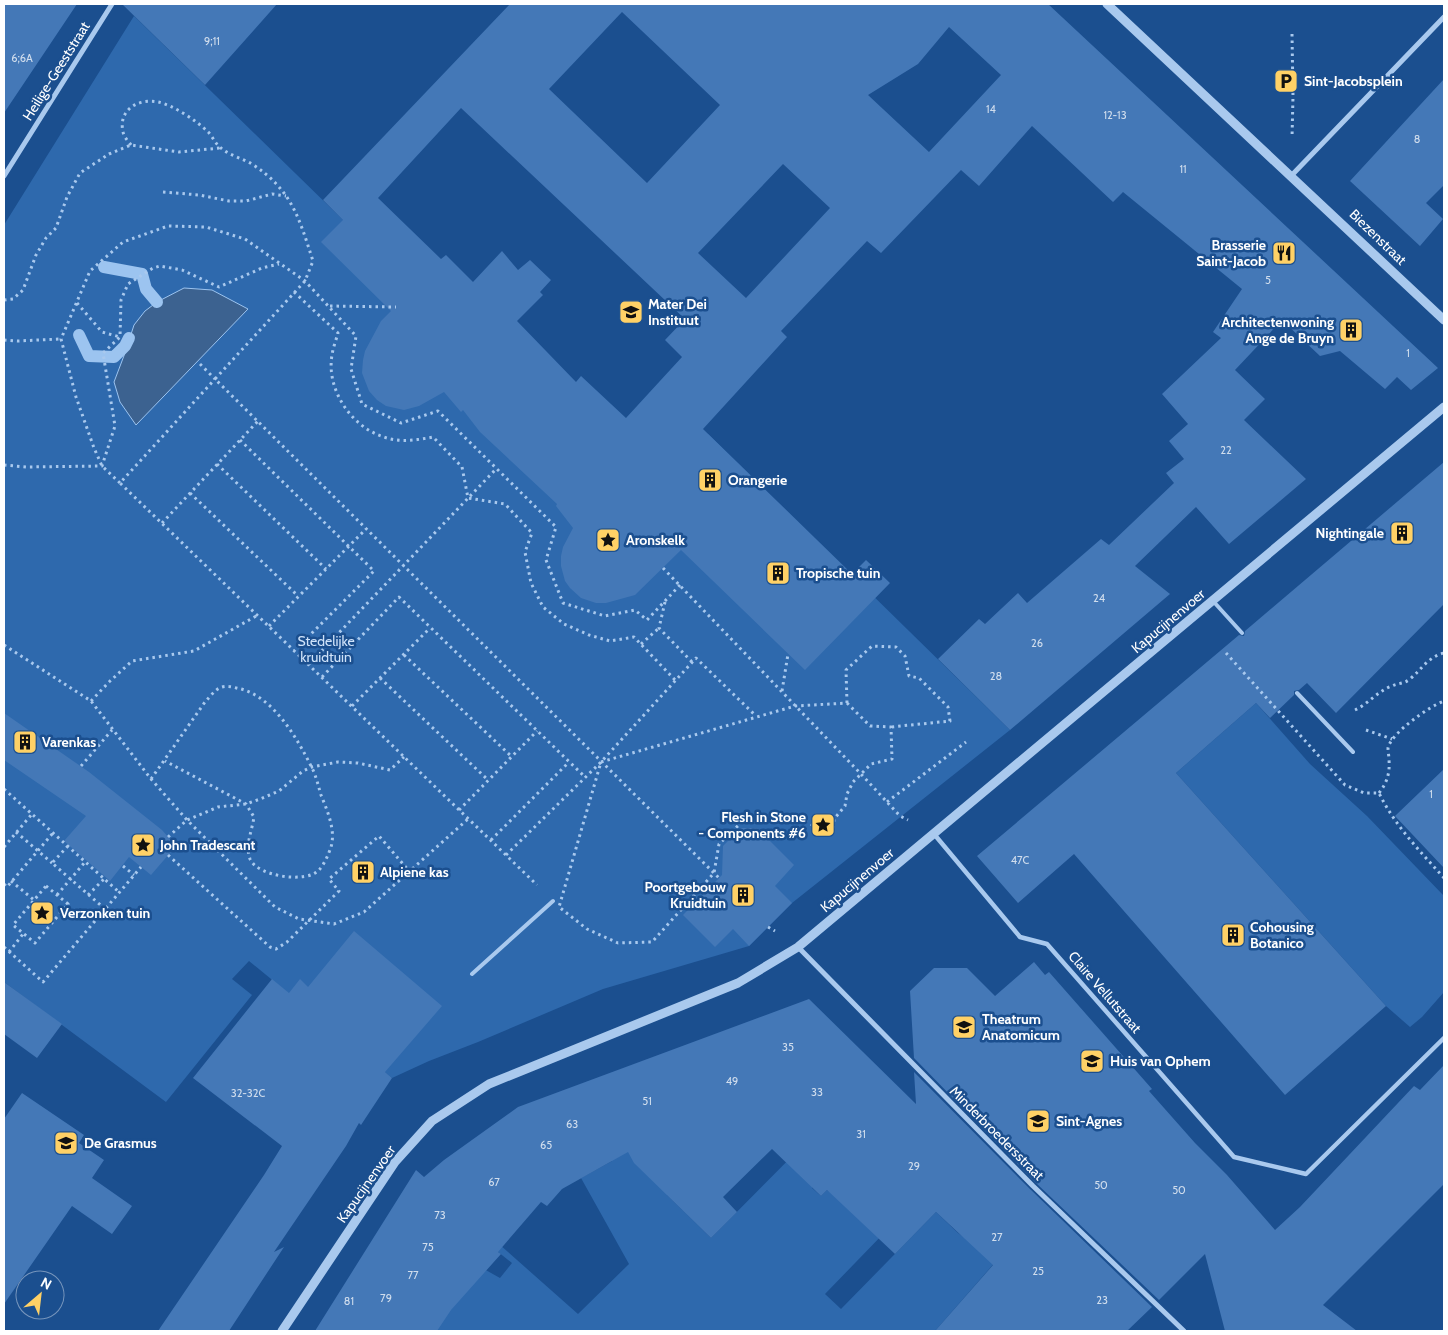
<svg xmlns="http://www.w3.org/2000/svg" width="1448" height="1335" viewBox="0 0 1448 1335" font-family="Cabin,sans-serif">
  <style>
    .green { fill: #2e69ad }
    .water { fill: #3c6290; stroke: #9cc4f0 }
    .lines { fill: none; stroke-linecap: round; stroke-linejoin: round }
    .stream { stroke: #9cc4f0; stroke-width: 12 }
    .building { fill: #4478b7; fill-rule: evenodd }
    .path { stroke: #a9c9ee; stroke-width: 3; stroke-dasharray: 2.5 4; stroke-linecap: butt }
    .service { stroke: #a9c9ee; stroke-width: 4 }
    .pedestrian { stroke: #a9c9ee; stroke-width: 4.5 }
    .minor { stroke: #a9c9ee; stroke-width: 5 }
    .tertiary { stroke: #a9c9ee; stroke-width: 9 }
    .labels { text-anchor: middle; stroke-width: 5; stroke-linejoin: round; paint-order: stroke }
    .number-label { font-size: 11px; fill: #d0dded }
    .street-label { font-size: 14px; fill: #fff; stroke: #1b4f8f }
    .poi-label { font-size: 14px; font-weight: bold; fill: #fff; stroke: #1b4f8f; text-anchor: start }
    .park-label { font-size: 14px; fill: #cfe3fa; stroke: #1b4f8f }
  </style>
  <rect width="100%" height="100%" fill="#1b4f8f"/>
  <path class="green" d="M134 16 378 254 639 505 708 434 1010 730 792 903 749 946 603 989 478 1042 429 1061 392 1078 249 961 232 979 252 995 166 1102 4 982V225Z
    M1256 703 1310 764 1367 816 1444 896V992L1422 1017 1410 1027 1386 1006 1176 773Z
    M826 1122 812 1188 821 1196 827 1190 886 1231 825 1294 841 1309 936 1212 958 1233 997 1260 935 1331H414L426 1314 475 1264 500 1278 512 1263 477 1235 482 1229 578 1314 629 1264 581 1178 612 1161 605 1148 719 1147 667 1195 711 1238Z"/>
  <path class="water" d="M184 288 212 290 248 309 136 425 120 402 114 382 125 353 134 325 145 311 157 302Z"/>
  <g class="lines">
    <path class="stream" d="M104 267 142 274 146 289 157 302
      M79 335 89 356 114 357 125 346 129 338"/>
  </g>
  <path class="building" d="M4 4H77L4 113Z
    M122 4H277L205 85Z
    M510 4H1048L1438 368 1411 390 1397 377 1385 389 1340 351 1320 356 1282 320 1235 370 1265 399 1244 420 1306 479 1229 544 1196 507 1135 566 1170 594 1010 730 938 659 979 619 985 624 1018 593 1027 603 1101 539 1109 545 1174 483 1166 473 1184 459 1169 441 1188 424 1162 394 1221 338 1213 332 1242 289 1123 192 1113 202 1032 126 979 186 961 170 881 253 867 241 781 331 787 337 703 429 852 574 866 560 890 583 805 670 681 550 635 595 606 603H596L581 598 570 588 565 581 561 566V556L563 547 573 528 556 506 557 504 480 432 463 410 461 412 444 392 419 406 404 410 386 406 377 400 369 391 362 373 363 360 365 351 381 321 391 311 321 242 343 220 323 200ZM622 12 720 105 647 183 549 89ZM949 27 1001 75 929 152 868 95 918 64ZM461 108 685 319 665 340 682 357 626 418 581 376 576 382 517 321 543 295 540 292 551 280 530 260 518 270 502 251 473 282 446 255 441 259 378 198ZM783 164 830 208 746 298 698 253Z
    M1444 79V185L1426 203 1443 219 1420 246 1350 181Z
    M1444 462V604L1336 713 1307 683 1299 690 1294 691V695L1270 718 1256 703 1176 773 1386 1006 1285 1095 1074 854 1018 903 977 856 1239 635 1244 636 1245 631Z
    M4 713 89 772 162 830 176 846 151 875 129 857 110 881 64 841 86 816 4 760Z
    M1444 769V868L1395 816Z
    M741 828H757L794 865 775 886 792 903 749 946 733 929 715 947 683 915 722 875 723 846Z
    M354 931 442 1006 385 1072 392 1078 361 1125 359 1123 346 1146 274 1252 284 1247 229 1331H158L264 1175 282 1146 193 1078 272 979 289 993 300 979 308 987Z
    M1034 962 1045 975 1049 972 1152 1089 1149 1091 1195 1143 1227 1175 1275 1230 1300 1207 1414 1086 1420 1090 1444 1065V1184L1323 1305 1357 1331H1225L1205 1254 1159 1300 1036 1183 914 1058 910 991 934 968H967L995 996Z
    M4 982 62 1024 37 1058 4 1034Z
    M809 999 916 1104 914 1072 1030 1189 1152 1307 1127 1331H935L993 1265 936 1212 895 1254 827 1190 821 1196 772 1149 723 1197 737 1212 711 1238 634 1163 628 1152 562 1189 547 1206 541 1202 498 1252 501 1254 451 1310 437 1331H315L416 1170 424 1177 444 1160 518 1107Z
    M22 1093 84 1135 79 1143 104 1160 92 1178 132 1206 112 1234 72 1206 4 1304V1119Z"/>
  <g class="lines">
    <path class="path" d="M1292 34 1293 96 1292 138
      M131 145C128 141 124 137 123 132 118 110 138 98 158 102 173 105 197 121 207 131 212 135 214 142 219 146 227 155 242 158 252 164 292 190 299 218 313 261L305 281 215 379 719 878
      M163 192 199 195 229 201H246L272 194 286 196
      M294 292 338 333C336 340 333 348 332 355 326 389 351 427 384 437 400 443 417 440 433 437L462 467 468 498 505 504 532 533 525 552 531 583 543 607 564 624 589 635 610 641 634 637 676 681
      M4 300 13 299 23 290 36 255 46 238 56 228 67 197 80 173 109 154 131 145 179 152 220 148
      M77 303 102 332 120 337
      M330 306 396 307
      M4 340 17 341 60 339
      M200 364 215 379 120 483 537 885
      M240 440 374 571 294 651
      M217 464 326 569
      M4 465 26 467 102 466 115 426 103 353 120 337 121 300 128 284 153 268 160 266 182 270 219 287 262 268 279 264
      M120 483 102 466 94 448 76 397 61 339 90 271 123 242 168 226 206 227 245 239 305 281 356 336 351 369 362 404 401 423 438 411 556 527 546 560 563 603 605 616 635 610 647 620 680 585
      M190 493 298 596
      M162 523 258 421
      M663 568 860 773 900 816 908 820
      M665 602 659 628 692 662
      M269 626 366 529
      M641 644 659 628
      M4 645 91 701 151 779 187 820 275 907 299 919 334 924 364 912 468 819
      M1226 653 1345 785 1364 793H1379C1395 826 1420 851 1444 878
      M404 655 512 757
      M308 665 497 468
      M322 677 399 597 585 777
      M380 678 488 780
      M782 691 788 654
      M91 701 109 682 132 661 194 651 258 615
      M847 703 870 726 891 727 892 759 871 764 853 782 847 794 845 806 834 819 833 829 821 832C816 828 811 823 805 821 787 818 760 821 742 822L719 844 714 873 652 942 618 943 587 929 559 907 601 762 795 706Z
      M847 703 846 670 872 646 896 647 905 656 909 676 919 678 948 707 950 721 891 727
      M352 706 430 628
      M1355 710C1368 704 1379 690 1392 686 1398 683 1404 684 1410 679 1422 669 1428 657 1444 653
      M1366 730 1392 739
      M81 766 112 730
      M151 779 205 702C210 697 215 689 222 687 229 685 235 688 241 689 274 698 297 738 311 766 316 775 318 785 321 795 327 810 336 830 331 847 329 853 324 865 319 870 306 884 257 876 250 859 245 845 252 831 254 817L246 804 165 761
      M4 789 120 893
      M1379 793C1387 783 1390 773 1389 760 1389 756 1388 752 1388 748 1391 733 1430 706 1444 701
      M887 802 966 742
      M459 810 537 731
      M16 832 52 863
      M168 837 187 820 218 807 246 804 260 799 279 791 303 771 312 767 338 762 358 763 390 770 404 757
      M491 840 569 762
      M68 846 52 863 105 909
      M4 847 32 814
      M168 855 270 947 276 949 287 942 339 891 329 879 379 836 409 871
      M506 855 601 762 696 658 756 716
      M123 866 134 875
      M11 881 34 900
      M4 884 7 887 53 833
      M46 886 68 904 35 943 13 925Z
      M57 895 85 862
      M88 895 104 879
      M768 927 775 931
      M4 947 43 982 141 867
      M9 952 23 934"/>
    <path class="service" d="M1213 601 1242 633
      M1297 693 1353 752
      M472 974 553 901"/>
    <path class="pedestrian" d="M934 834 1020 937 1047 944 1234 1157 1306 1174 1444 1038"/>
    <path class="minor" d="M4 176 112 4
      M1291 176 1444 17
      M798 947 1033 1186 1184 1331"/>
    <path class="tertiary" d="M1107 4 1444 320
      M282 1331 395 1162 432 1121 489 1084 738 983 798 947 1444 407"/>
  </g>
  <defs>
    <g id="parking-square" transform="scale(1.25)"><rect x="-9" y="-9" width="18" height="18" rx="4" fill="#ffd166" stroke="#1b4f8f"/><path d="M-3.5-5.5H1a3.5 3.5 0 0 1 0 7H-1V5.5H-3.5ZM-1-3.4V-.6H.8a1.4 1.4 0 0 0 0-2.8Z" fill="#111"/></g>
    <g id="restaurant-square" transform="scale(1.25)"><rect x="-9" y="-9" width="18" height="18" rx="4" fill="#ffd166" stroke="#1b4f8f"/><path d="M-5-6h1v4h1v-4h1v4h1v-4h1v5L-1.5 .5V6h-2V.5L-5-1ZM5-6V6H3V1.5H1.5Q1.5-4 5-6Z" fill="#111"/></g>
    <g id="school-square" transform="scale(1.25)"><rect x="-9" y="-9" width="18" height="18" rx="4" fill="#ffd166" stroke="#1b4f8f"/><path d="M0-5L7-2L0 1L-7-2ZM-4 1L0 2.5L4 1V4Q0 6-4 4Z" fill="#111"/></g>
    <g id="building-square" transform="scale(1.25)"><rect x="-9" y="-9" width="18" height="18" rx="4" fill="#ffd166" stroke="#1b4f8f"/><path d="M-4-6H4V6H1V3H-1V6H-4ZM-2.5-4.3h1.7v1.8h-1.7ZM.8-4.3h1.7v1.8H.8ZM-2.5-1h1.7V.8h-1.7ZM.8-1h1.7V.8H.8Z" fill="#111"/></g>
    <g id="sight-square" transform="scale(1.25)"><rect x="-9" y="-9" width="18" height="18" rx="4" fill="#ffd166" stroke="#1b4f8f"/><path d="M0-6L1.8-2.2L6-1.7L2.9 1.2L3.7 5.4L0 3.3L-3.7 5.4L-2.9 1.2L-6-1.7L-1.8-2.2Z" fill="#111"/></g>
    <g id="university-square" transform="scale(1.25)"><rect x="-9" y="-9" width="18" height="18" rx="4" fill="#ffd166" stroke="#1b4f8f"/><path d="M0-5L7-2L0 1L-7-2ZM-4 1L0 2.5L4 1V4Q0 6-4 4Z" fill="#111"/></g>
  </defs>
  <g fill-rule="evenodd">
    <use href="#parking-square" x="1286" y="81"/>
    <use href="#restaurant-square" x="1284" y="253"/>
    <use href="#school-square" x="631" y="312"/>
    <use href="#building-square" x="1351" y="330"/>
    <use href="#building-square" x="710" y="480"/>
    <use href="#building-square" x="1402" y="533"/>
    <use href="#sight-square" x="608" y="540"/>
    <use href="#building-square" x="778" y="573"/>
    <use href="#building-square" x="25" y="742"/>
    <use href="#sight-square" x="823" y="825"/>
    <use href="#sight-square" x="143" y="845"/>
    <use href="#building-square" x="363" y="872"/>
    <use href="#building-square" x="743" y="895"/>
    <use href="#sight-square" x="42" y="913"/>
    <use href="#building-square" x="1233" y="935"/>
    <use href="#university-square" x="964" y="1027"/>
    <use href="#university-square" x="1092" y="1061"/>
    <use href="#university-square" x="1038" y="1121"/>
    <use href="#school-square" x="66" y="1143"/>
  </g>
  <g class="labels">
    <g class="number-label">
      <text x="212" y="45">9;11</text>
      <text x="22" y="62">6;6A</text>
      <text x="991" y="113">14</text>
      <text x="1115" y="119">12-13</text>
      <text x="1417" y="143">8</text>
      <text x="1183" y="173">11</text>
      <text x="1268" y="284">5</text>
      <text x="1408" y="357">1</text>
      <text x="1226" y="454">22</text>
      <text x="1099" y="602">24</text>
      <text x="1037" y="647">26</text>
      <text x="996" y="680">28</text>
      <text x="1431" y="798">1</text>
      <text x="1020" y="864">47C</text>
      <text x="788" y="1051">35</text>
      <text x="732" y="1085">49</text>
      <text x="817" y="1096">33</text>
      <text x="248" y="1097">32-32C</text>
      <text x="647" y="1105">51</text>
      <text x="572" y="1128">63</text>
      <text x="861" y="1138">31</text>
      <text x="546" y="1149">65</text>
      <text x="914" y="1170">29</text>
      <text x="494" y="1186">67</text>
      <text x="1101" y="1189">50</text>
      <text x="1179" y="1194">50</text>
      <text x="440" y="1219">73</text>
      <text x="997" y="1241">27</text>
      <text x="428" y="1251">75</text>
      <text x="1038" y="1275">25</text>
      <text x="413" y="1279">77</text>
      <text x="386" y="1302">79</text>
      <text x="1102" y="1304">23</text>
      <text x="349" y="1305">81</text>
    </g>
    <g class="street-label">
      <text transform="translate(56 71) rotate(-58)" y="5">Heilige-Geeststraat</text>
      <text transform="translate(1378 237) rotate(44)" y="5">Biezenstraat</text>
      <text transform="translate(1168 621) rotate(-40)" y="5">Kapucijnenvoer</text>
      <text transform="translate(857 880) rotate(-40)" y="5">Kapucijnenvoer</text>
      <text transform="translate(1105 992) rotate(49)" y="5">Claire Vellutstraat</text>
      <text transform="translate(997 1133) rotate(45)" y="5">Minderbroedersstraat</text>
      <text transform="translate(366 1184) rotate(-55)" y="5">Kapucijnenvoer</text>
    </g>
    <g class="poi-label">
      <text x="1304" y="86">Sint-Jacobsplein</text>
      <text x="1266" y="250" text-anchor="end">Brasserie<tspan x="1266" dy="16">Saint-Jacob</tspan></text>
      <text x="648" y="309">Mater Dei<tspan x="648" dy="16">Instituut</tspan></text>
      <text x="1334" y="327" text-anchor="end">Architectenwoning<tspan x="1334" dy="16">Ange de Bruyn</tspan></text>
      <text x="728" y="485">Orangerie</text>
      <text x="1384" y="538" text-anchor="end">Nightingale</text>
      <text x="626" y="545">Aronskelk</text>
      <text x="796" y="578">Tropische tuin</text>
      <text x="42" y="747">Varenkas</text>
      <text x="806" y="822" text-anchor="end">Flesh in Stone<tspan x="806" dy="16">- Components #6</tspan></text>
      <text x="160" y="850">John Tradescant</text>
      <text x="380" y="877">Alpiene kas</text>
      <text x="726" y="892" text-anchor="end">Poortgebouw<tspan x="726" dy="16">Kruidtuin</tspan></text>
      <text x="60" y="918">Verzonken tuin</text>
      <text x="1250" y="932">Cohousing<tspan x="1250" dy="16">Botanico</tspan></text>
      <text x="982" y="1024">Theatrum<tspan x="982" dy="16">Anatomicum</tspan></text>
      <text x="1110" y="1066">Huis van Ophem</text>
      <text x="1056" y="1126">Sint-Agnes</text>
      <text x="84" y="1148">De Grasmus</text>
    </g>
    <g class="park-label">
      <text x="326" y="646">Stedelijke<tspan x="326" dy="16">kruidtuin</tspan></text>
    </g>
  </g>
  <rect width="1448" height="1335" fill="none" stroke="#ffffff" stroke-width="10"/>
  <g transform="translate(40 1295) rotate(28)"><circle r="24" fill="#1b4f8f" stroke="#7695bc"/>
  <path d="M0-4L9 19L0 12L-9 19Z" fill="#ffd166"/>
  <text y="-8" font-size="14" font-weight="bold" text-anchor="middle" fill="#ffffff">N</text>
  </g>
</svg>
